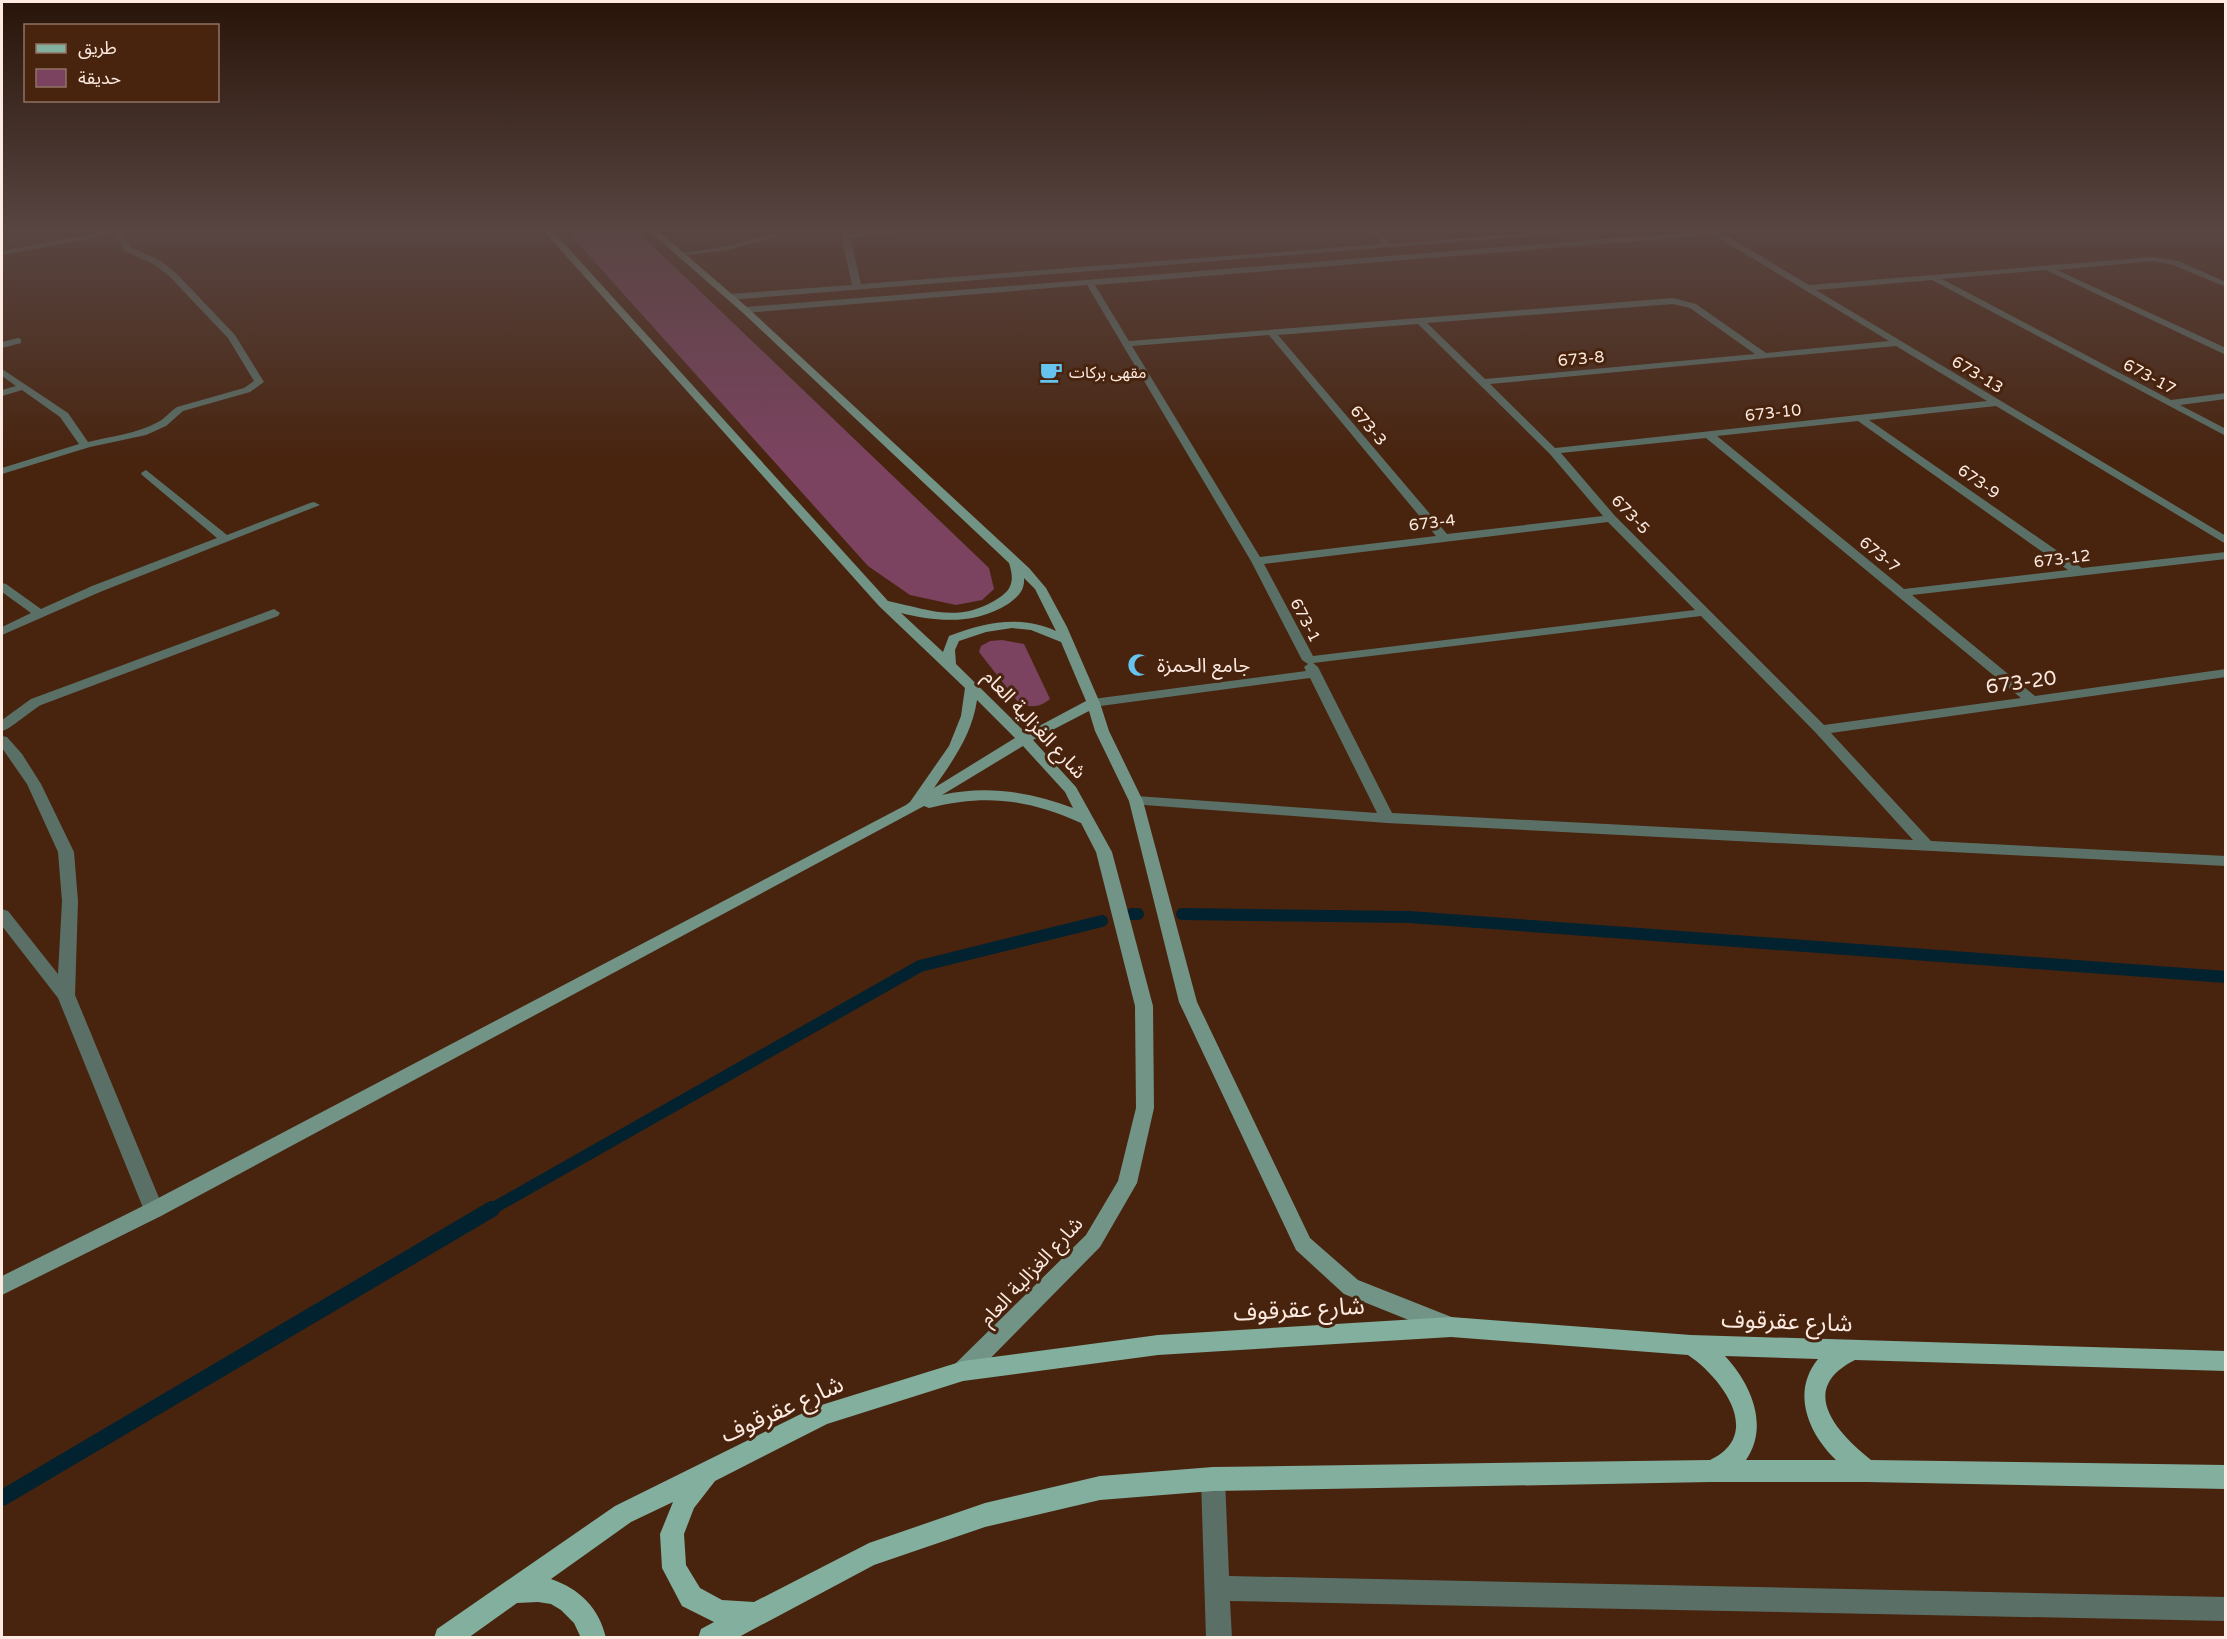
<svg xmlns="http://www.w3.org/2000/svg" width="2227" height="1639" viewBox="0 0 2227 1639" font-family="'Varela Round','Noto Sans Arabic',sans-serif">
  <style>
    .green { fill: #7b4360 }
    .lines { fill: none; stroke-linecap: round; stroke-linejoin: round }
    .stream-far1 { stroke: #02222f; stroke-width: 12 }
    .stream { stroke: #02222f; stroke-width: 16 }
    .service { fill: #5a7067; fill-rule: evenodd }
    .minor { fill: #5a7067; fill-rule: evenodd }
    .secondary { fill: #729486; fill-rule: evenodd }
    .primary { fill: #83af9e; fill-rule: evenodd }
    .labels { text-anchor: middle; stroke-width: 6; stroke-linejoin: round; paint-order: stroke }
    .far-street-label { font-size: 16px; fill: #fdeae0; stroke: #48240f }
    .far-poi-label { font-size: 16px; fill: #fdeae0; stroke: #48240f; text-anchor: start }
    .poi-label { font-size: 20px; fill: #fdeae0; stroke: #48240f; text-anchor: start }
    .street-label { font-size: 20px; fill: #fdeae0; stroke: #48240f }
    .near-street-label { font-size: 24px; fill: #fdeae0; stroke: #48240f }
  </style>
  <rect width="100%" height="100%" fill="#48240f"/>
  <path class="green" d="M565 229H635L989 568 994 589 982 600 956 605 910 595 868 566Z
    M1002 640 1024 644 1050 699C1039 708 1030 708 1018 702L979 652 981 646 990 641Z"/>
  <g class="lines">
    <path class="stream-far1" d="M1132 914H1138
      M1182 914 1409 917 2226 977
      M490 1210 920 966 1102 921"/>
    <path class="stream" d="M2 1498 492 1209"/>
    <path class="service" d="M672 229 653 234 649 232 654 229Z
      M775 233H778V237L727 250 680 256 676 254 727 246Z"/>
    <path class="minor" d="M116 229H135L122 233 131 247 161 261 176 273 235 335 264 382 250 392 183 411 166 426 146 435 90 447 2 474V468L79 444 60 417 22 390 2 396V390L16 386 2 376V369L68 413 88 442C111 436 137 434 158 422 166 418 169 412 177 407L244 388 254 381 228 338 170 277 155 265 125 251 115 234 2 255V251Z
      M840 229H848L849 233 935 229 850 238 861 284 1383 244 1367 229H1376L1392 244 1576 229H1616L729 300 725 297 729 294 852 285Z
      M1729 229H1768L1724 234 1809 285 2153 257 2178 261 2226 282V287L2173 265 2153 261 2057 270 2226 348V355L2046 270 1942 279 2171 400 2226 393V399L2180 405 2226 429V436L1932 280 1816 290 2226 536V544L1996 406 1869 420 2082 568 2226 552V559L1912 595 2035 696 2226 669V677L1831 733 1931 841 2226 856V866L1387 823 1131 804 1129 801 1131 798 1136 796 1377 813 1310 678 1093 707 1086 703 1093 699 1306 671 1304 667 1308 664 1302 660 1251 561 1087 285 745 313 741 310 745 307ZM1714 235 1889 341 1766 353 1696 304 1673 298 1129 341 1095 285ZM1673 304 1690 308 1755 354 1485 379 1427 323ZM1418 324 1549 453 1603 516 1447 534 1278 335ZM1269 335 1436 536 1260 557 1132 346ZM1896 346 1987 401 1555 448 1490 384ZM1858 421 2068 570 1904 589 1717 436ZM1706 438 2021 698 1824 725 1615 516 1561 453ZM1608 522 1695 610 1313 656 1264 564ZM1701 616 1816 733 1913 840 1392 813 1318 667 1313 663Z
      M18 338 21 339V343L2 348V342Z
      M146 470 227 535 310 503 314 502 320 505 100 592 2 635V627L31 613 2 592V583L6 584 41 609 92 586 217 538 142 475 141 473Z
      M274 609 280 613 278 616 41 705C32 710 9 730 2 731V720L31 699Z
      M2 736 7 737 22 754 41 784 74 852 78 901 75 995 164 1210 161 1216 154 1218 147 1216 144 1210 58 998 2 926V909L8 911 58 974 62 901 58 852 27 784 2 748Z
      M1213 1467 1221 1471 1225 1479 1229 1576 2226 1597V1621L1230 1601 1232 1638H1206L1201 1479 1205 1471Z"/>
    <path class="secondary" d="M542 229H551L888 601C927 609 956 623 994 601 1012 591 1015 582 1009 563L742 312 647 229H656L748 308 1029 568 1046 588 1067 627 1100 703 1109 731 1143 801 1197 1002 1310 1238 1358 1280 1454 1318 1457 1325 1454 1332 1446 1335 1344 1294 1296 1250 1179 1002 1129 801 1095 731 1089 711 1033 740 1076 787 1112 852 1153 1006 1154 1108 1137 1183 1100 1247 971 1378 963 1381 955 1378 952 1371 955 1364 1086 1235 1118 1181 1136 1108 1135 1006 1096 852 1081 823C1027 799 986 794 929 808L924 806 161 1216 2 1295V1276L147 1204 906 805 910 802 949 746 961 716 965 688 879 606ZM1024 578 1035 589 1056 631C1020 615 986 622 949 636L943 652 901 613C937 622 975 625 1008 604 1018 597 1025 590 1024 578ZM1012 628 1031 630 1061 642 1086 701 1026 733 956 664 955 650 959 641 986 632ZM977 700 1015 738 934 788C954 759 972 734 977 700ZM1023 746 1065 792 1073 808C1030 792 987 785 942 795Z"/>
    <path class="primary" d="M1451 1317 1691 1335 2226 1351V1371L1855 1360C1797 1389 1836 1432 1871 1460L2226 1465V1489L1867 1482H1711L1213 1491 1100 1500 985 1527 874 1565 737 1638H698L701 1629 714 1622 682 1606 662 1568 660 1534 673 1502 631 1522 551 1579C580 1589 599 1608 606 1638H581L574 1623 561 1610 551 1604 538 1602 517 1603 468 1638H434L437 1629 615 1506 815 1407 963 1361 1158 1335ZM1451 1337 1688 1355C1721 1377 1765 1434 1710 1460L1213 1467 1100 1476 985 1503 869 1543 754 1602 722 1600 700 1588 686 1565 684 1534 694 1508 715 1481 827 1424 963 1381 1158 1355ZM1725 1356 1818 1359C1791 1392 1808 1433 1836 1460H1746C1770 1425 1750 1383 1725 1356Z"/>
  </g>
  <linearGradient id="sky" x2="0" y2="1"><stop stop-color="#281408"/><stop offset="0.5" stop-color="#584542"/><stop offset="1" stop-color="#584542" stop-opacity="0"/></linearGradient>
  <rect width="2227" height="459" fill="url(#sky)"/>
  <defs>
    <g id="cafe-bare" transform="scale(1.8)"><path d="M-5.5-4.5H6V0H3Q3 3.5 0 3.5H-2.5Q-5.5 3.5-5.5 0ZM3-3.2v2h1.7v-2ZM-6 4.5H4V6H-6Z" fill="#65c5ee" stroke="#48240f" stroke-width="2.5" paint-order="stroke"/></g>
    <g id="mosque-bare" transform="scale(1.8)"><path d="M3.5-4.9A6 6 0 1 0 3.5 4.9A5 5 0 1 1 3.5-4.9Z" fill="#65c5ee" stroke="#48240f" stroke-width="2.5" paint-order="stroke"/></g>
  </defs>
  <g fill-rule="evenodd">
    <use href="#cafe-bare" x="1051" y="372"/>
    <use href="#mosque-bare" x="1139" y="665"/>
  </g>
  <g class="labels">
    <g class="far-street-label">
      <text transform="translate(1581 358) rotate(-5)" y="6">673-8</text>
      <text transform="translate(1978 374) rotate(31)" y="6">673-13</text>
      <text transform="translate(2150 376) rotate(28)" y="6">673-17</text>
      <text transform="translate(1773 412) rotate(-6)" y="6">673-10</text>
      <text transform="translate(1369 425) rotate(50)" y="6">673-3</text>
      <text transform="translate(1979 481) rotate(35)" y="6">673-9</text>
      <text transform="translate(1631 514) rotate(46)" y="6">673-5</text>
      <text transform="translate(1432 522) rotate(-7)" y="6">673-4</text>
      <text transform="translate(1880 554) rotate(39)" y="6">673-7</text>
      <text transform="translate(2062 558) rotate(-7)" y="6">673-12</text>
      <text transform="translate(1306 620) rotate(63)" y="6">673-1</text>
    </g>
    <g class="far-poi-label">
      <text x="1069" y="378">مقهى بركات</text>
    </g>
    <g class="poi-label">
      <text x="1157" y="672">جامع الحمزة</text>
    </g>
    <g class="street-label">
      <text transform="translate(2021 682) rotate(-8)" y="7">673-20</text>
      <text transform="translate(1035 724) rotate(47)" y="7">شارع الغزالية العام</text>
      <text transform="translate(1031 1271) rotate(-47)" y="7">شارع الغزالية العام</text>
    </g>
    <g class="near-street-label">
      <text transform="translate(1299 1309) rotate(-3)" y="8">شارع عقرقوف</text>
      <text transform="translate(1787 1321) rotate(2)" y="8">شارع عقرقوف</text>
      <text transform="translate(782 1409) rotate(-24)" y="8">شارع عقرقوف</text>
    </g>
  </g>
  <rect width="2227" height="1639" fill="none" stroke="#fdeae0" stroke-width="6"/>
  <rect x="24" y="24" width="195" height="78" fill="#48240f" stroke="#907363" stroke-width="1.5"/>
  <rect x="36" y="44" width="30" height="9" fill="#83af9e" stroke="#907363" stroke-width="1.5"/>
  <text x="78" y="54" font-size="18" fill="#fdeae0">طريق</text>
  <rect x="36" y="69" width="30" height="18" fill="#7b4360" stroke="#907363" stroke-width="1.5"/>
  <text x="78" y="84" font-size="18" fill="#fdeae0">حديقة</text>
</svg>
